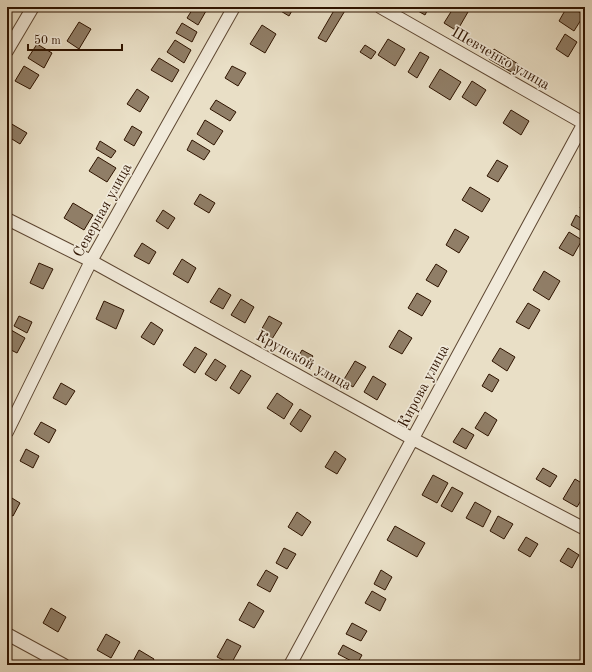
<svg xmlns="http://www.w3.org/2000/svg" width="592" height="672" viewBox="0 0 592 672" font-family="'Old Standard TT',serif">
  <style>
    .building { fill: #907e67; stroke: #2f1400 }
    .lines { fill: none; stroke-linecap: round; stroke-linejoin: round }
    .minor-casing { stroke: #5e4732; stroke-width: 14 }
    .minor { stroke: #f1eada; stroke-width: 12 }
    .labels { text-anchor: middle; stroke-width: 3.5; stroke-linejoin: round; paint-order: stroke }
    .street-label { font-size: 15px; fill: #2f1400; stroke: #f1eada }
  </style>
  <rect width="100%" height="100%" fill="#e9dfc6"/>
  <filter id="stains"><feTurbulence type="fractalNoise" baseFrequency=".005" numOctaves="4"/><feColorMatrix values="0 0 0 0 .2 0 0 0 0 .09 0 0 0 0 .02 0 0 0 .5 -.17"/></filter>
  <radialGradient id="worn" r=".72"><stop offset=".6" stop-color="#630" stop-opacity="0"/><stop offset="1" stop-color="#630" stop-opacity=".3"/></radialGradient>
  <path class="building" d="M194 7H200L206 11 198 25 187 18Z
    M274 7H294L289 16Z
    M336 7 346 9 326 42 318 38Z
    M411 7H429L425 15Z
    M454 7H459L468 12 457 31 444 23Z
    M567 7H571L584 15 574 31 559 21Z
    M79 22 91 29 79 49 67 41Z
    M182 23 197 32 192 42 176 33Z
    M262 25 276 34 265 53 250 44Z
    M565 34 577 42 568 57 556 49Z
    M388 39 405 49 395 66 378 55Z
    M175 40 191 50 184 63 167 52Z
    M37 44 52 53 44 68 28 58Z
    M365 45 376 52 371 59 360 52Z
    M494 49 518 64 513 73 489 59Z
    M420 52 429 57 417 78 408 72Z
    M159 58 179 70 172 82 151 70Z
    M24 66 39 75 30 89 15 81Z
    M232 66 246 73 238 86 225 78Z
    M440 69 461 82 450 100 429 87Z
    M472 81 486 90 476 106 462 97Z
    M137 89 149 97 140 112 127 104Z
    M216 100 236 112 230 121 210 109Z
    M511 110 529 121 521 135 503 123Z
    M205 120 223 131 214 145 197 134Z
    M10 123 27 133 20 144 7 136V128Z
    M132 126 142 132 134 146 124 140Z
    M192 140 210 151 204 160 187 150Z
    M100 141 116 151 111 158 96 149Z
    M98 157 116 168 107 182 89 171Z
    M497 160 508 166 498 182 487 176Z
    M470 187 490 199 482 212 462 200Z
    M200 194 215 203 209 213 194 204Z
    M585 199V211L580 208Z
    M73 203 93 215 84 230 64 218Z
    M163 210 175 218 168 229 156 221Z
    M576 215 585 221V233L571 225Z
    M455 229 469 237 459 253 446 245Z
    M569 232 582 240 573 256 559 248Z
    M142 243 156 252 149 264 134 256Z
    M182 259 196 268 188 283 173 274Z
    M39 263 53 269 43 289 30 283Z
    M436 264 447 271 438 287 426 280Z
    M544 271 560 281 549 300 533 290Z
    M219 288 231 295 223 309 210 302Z
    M417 293 431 301 422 316 408 308Z
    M241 299 254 307 245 323 231 315Z
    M104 301 124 310 116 329 96 319Z
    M528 303 540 310 529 329 516 322Z
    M19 316 32 322 27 333 14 326Z
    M269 316 282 323 272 339 260 332Z
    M151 322 163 330 154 345 141 337Z
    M11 330 25 338 17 353 7 348V336Z
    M399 330 412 338 402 354 389 347Z
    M195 347 207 354 195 373 183 365Z
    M500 348 515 357 507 371 492 361Z
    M302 350 313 356 307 365 297 359Z
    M215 359 226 366 216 381 205 374Z
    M355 361 366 367 353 387 343 381Z
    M241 370 251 376 239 394 230 388Z
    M489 374 499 380 492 392 482 386Z
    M373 376 386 384 377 400 364 392Z
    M61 383 75 391 66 405 53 398Z
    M277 393 293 404 284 419 267 408Z
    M300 409 311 416 301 432 290 424Z
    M485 412 497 420 488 436 475 428Z
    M41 422 56 430 49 443 34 434Z
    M462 428 474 435 466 449 453 442Z
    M26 449 39 456 33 468 20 461Z
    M335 451 346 459 337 474 325 467Z
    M543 468 557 476 550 487 536 479Z
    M433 475 448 483 437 503 422 495Z
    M575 479 585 485V494L577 507 563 499Z
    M452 487 463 493 452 512 441 506Z
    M7 495 20 503 13 516 7 513Z
    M475 502 491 511 483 527 466 518Z
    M585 506V514L581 512Z
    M297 512 311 522 302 536 288 527Z
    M498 516 513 524 504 539 490 531Z
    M395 526 425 543 417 557 387 540Z
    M526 537 538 544 530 557 518 550Z
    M284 548 296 554 287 569 276 563Z
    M568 548 579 555 572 568 560 561Z
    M266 570 278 577 270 592 257 585Z
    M381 570 392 577 385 590 374 584Z
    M372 591 386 599 380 611 365 603Z
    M249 602 264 611 254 628 239 620Z
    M51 608 66 617 58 632 43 623Z
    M352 623 367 631 361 641 346 634Z
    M106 634 120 642 111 658 97 650Z
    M227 639 241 646 231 664 217 657Z
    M343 645 362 655 357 664 338 654Z
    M139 650 154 659 151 665H131Z"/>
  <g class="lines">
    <g class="minor-casing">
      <path id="minor" d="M380 7 585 124
        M7 51 33 7
        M7 219 91 261 413 439 585 529
        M7 432 91 261 234 7
        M7 634 64 665
        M290 665 585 121"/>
    </g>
    <use href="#minor" class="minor"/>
  </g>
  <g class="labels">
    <g class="street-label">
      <text transform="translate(501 58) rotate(30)" y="5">Шевченко улица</text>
      <text transform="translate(102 210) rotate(-61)" y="5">Северная улица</text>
      <text transform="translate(304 360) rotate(29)" y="5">Крупской улица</text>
      <text transform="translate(423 386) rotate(-62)" y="5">Кирова улица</text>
    </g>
  </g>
  <rect width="592" height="672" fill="none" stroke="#e9dfc6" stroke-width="24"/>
  <rect x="8" y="8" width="576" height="656" fill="none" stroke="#2f1400" stroke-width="2"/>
  <rect x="12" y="12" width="568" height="648" fill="none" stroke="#2f1400"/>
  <path d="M28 44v6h94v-6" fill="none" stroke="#2f1400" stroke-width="2"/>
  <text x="34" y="44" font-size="12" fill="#2f1400" stroke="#f1eada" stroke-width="3" paint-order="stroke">50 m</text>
  <rect width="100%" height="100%" filter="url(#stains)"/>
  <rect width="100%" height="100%" fill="url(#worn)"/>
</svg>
